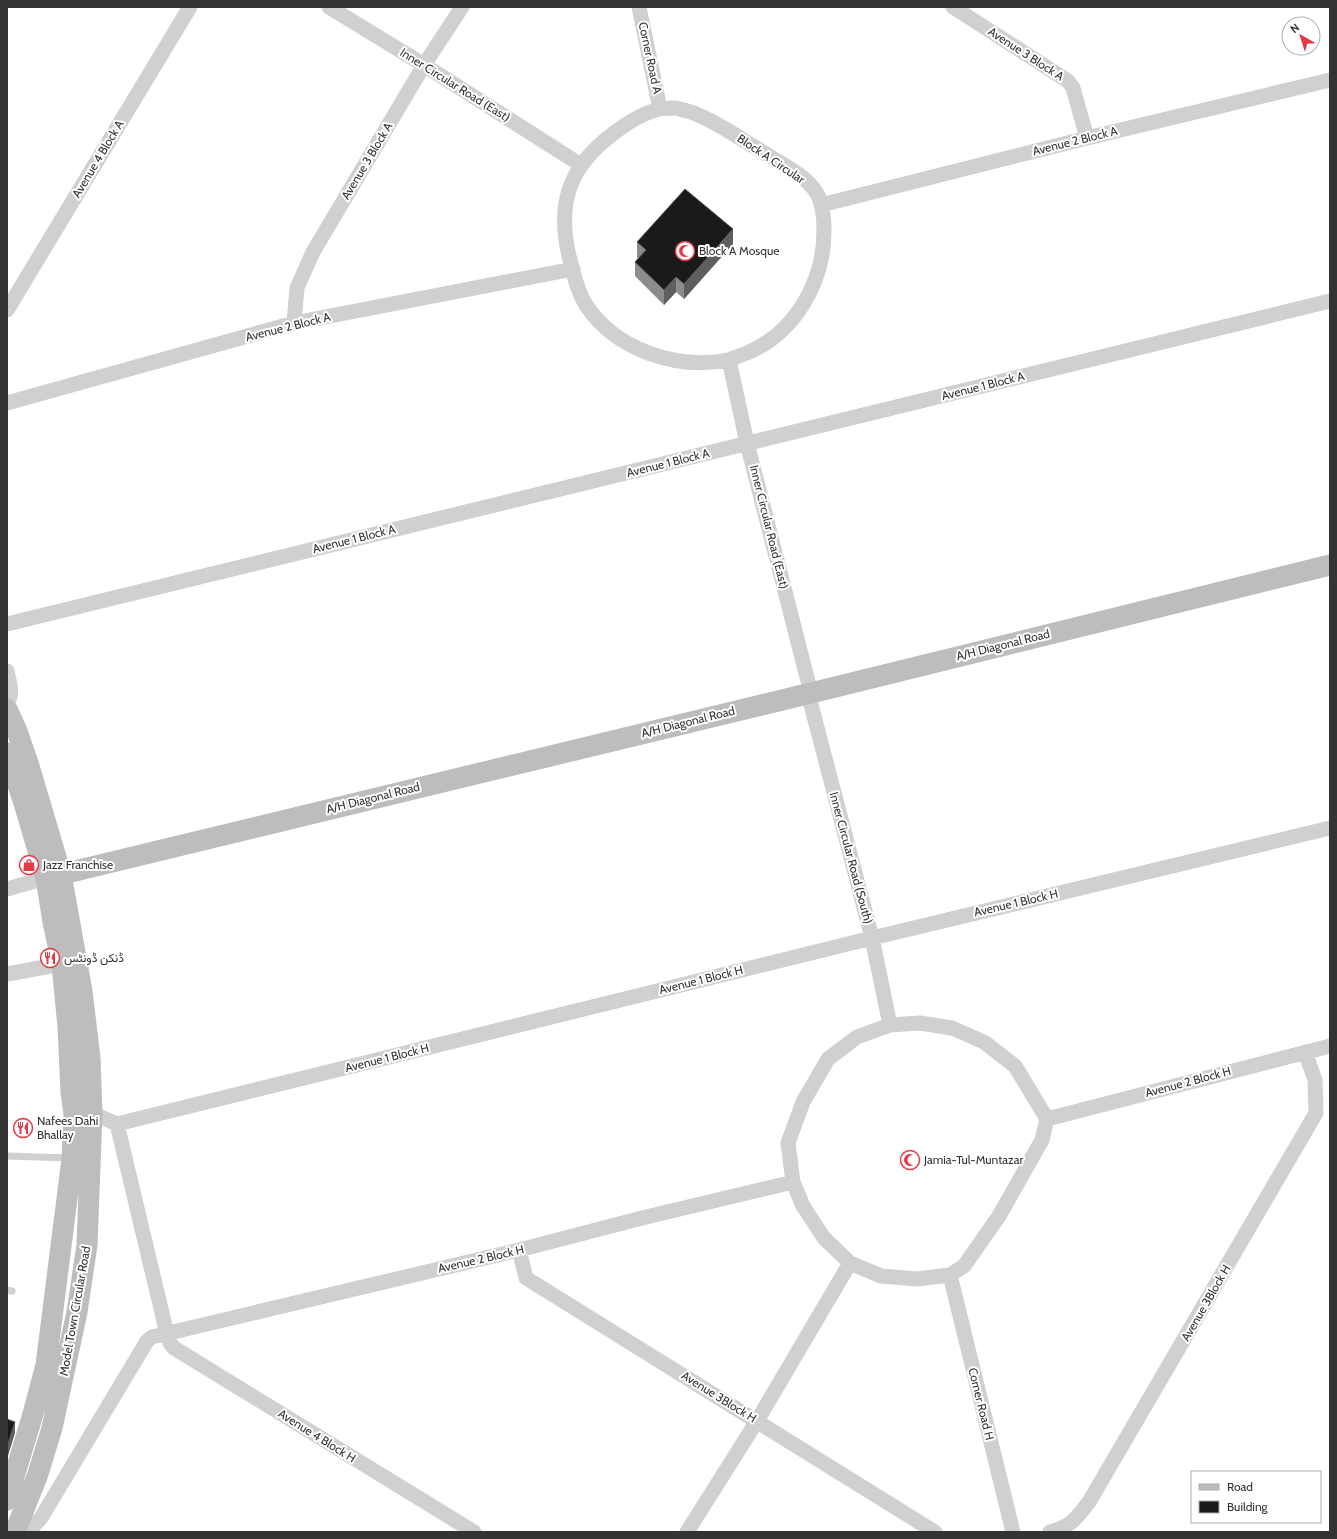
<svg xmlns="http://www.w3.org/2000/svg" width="1337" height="1539" viewBox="0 0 1337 1539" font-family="Cabin,Vazirmatn,sans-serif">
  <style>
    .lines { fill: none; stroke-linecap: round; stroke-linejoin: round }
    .lane { stroke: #d0d0d0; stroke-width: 7 }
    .street { stroke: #d0d0d0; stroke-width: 15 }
    .secondary { stroke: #bdbdbd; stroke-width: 21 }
    .wall { fill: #8c8c8c }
    .shaded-wall { fill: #5f5f5f }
    .building { fill: #1a1a1a; stroke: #5f5f5f }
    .labels { text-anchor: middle; stroke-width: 4; stroke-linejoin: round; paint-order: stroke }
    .street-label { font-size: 12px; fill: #333; stroke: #fff }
    .poi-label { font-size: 12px; fill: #333; stroke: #fff; text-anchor: start }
  </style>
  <rect width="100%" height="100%" fill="#fff"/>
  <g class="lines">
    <path class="lane" d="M7 1156 70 1158
      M7 1290 12 1291"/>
    <path class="street" d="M329 7 424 65 581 165
      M639 7 660 109
      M953 7 1068 81 1073 88 1087 138
      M676 108C683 110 689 111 696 114 718 123 738 137 758 149 776 161 805 174 816 192 823 203 824 219 824 231 824 282 795 333 747 353 741 355 734 358 728 360 676 370 616 350 586 305 577 291 574 275 570 260 556 205 568 167 614 133 626 124 645 112 660 109 665 108 671 108 676 108Z
      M821 205 1087 138 1330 80
      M7 310 190 7
      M294 323 297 288 313 252 424 65 462 7
      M729 360 747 443 811 693
      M7 403 294 323 573 269
      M7 624 1330 301
      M7 671C9 681 14 694 7 703
      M808 693 872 938 890 1025
      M7 889 46 878
      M7 974 62 964
      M920 1023 952 1028 984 1042 1015 1066 1047 1119 1042 1140 999 1216 964 1266 950 1275 917 1279 881 1276 850 1263 824 1238 803 1206 793 1182 788 1143 803 1102 828 1059 857 1037 890 1025Z
      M83 1114 92 1113 117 1124 872 938 1330 828
      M1047 1119 1330 1046
      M117 1124 167 1334 170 1343 174 1348 474 1532
      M519 1250 526 1278 935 1532
      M950 1275 1013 1532
      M16 1529C29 1532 33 1527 41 1518L147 1341 152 1337 519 1250 642 1218 793 1182
      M687 1532 757 1421 850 1263
      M1050 1532C1071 1526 1076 1519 1089 1502L1316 1113 1315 1080 1305 1052"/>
    <path class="secondary" d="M7 709 17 731 29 766 61 874 82 991 90 1058 92 1113 87 1245 77 1312 52 1428 38 1474 15 1532
      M7 753 24 803 46 878 53 922 62 964 68 1027 71 1092 74 1114 72 1159 46 1365 33 1414 7 1500
      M46 878 811 693 1330 565"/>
  </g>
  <path class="wall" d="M637 242 733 244 684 299 676 292 664 305 635 276V262L638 258 637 257Z"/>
  <path class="shaded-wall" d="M733 229V244L684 299V284Z
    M676 277V292L664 305V290Z
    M15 1422V1433L7 1459V1447Z"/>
  <path class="building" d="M685 189 733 229 684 284 676 277 664 290 635 262 646 250 637 242Z
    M7 1419 15 1422 7 1447Z"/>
  <defs>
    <g id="mosque-ring" transform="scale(1)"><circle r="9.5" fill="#fff" stroke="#e63946" stroke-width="1.5"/><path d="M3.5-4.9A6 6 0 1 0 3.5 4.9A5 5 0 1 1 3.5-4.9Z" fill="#e63946"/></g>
    <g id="shop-ring" transform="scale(1)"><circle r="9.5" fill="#fff" stroke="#e63946" stroke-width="1.5"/><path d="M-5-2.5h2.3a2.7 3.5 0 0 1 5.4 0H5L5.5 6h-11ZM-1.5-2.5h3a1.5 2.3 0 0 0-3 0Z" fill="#e63946"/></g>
    <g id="restaurant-ring" transform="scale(1)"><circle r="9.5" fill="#fff" stroke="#e63946" stroke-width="1.5"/><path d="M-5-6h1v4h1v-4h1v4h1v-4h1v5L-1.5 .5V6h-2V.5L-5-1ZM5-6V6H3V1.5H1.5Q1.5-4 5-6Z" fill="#e63946"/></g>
  </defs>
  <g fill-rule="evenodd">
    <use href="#mosque-ring" x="685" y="251"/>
    <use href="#shop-ring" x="29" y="865"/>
    <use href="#restaurant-ring" x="50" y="958"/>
    <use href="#restaurant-ring" x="23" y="1128"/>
    <use href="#mosque-ring" x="910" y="1160"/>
  </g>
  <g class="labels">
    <g class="street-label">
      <text transform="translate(1026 54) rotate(33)" y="4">Avenue 3 Block A</text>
      <text transform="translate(650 58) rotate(78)" y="4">Corner Road A</text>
      <text transform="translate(455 85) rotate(32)" y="4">Inner Circular Road (East)</text>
      <text transform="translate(1075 141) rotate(-14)" y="4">Avenue 2 Block A</text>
      <text transform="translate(98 159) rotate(-59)" y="4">Avenue 4 Block A</text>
      <text transform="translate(771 159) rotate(34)" y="4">Block A Circular</text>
      <text transform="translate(367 161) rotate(-59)" y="4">Avenue 3 Block A</text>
      <text transform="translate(288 327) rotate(-14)" y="4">Avenue 2 Block A</text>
      <text transform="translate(983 386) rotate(-14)" y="4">Avenue 1 Block A</text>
      <text transform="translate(668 463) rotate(-14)" y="4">Avenue 1 Block A</text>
      <text transform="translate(769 527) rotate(76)" y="4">Inner Circular Road (East)</text>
      <text transform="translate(354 539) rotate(-14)" y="4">Avenue 1 Block A</text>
      <text transform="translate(1003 645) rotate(-14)" y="4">A/H Diagonal Road</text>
      <text transform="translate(688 722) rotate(-14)" y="4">A/H Diagonal Road</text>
      <text transform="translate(373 798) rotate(-14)" y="4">A/H Diagonal Road</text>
      <text transform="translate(851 858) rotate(75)" y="4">Inner Circular Road (South)</text>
      <text transform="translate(1016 903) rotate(-13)" y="4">Avenue 1 Block H</text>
      <text transform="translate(701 980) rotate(-14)" y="4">Avenue 1 Block H</text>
      <text transform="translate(387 1058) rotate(-14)" y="4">Avenue 1 Block H</text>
      <text transform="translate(1188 1082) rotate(-15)" y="4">Avenue 2 Block H</text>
      <text transform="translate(481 1259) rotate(-13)" y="4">Avenue 2 Block H</text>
      <text transform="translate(1206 1303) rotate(-60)" y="4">Avenue 3Block H</text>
      <text transform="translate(75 1311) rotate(-80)" y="4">Model Town Circular Road</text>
      <text transform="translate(719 1397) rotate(32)" y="4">Avenue 3Block H</text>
      <text transform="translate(981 1404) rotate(76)" y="4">Corner Road H</text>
      <text transform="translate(317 1436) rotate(32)" y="4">Avenue 4 Block H</text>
    </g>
    <g class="poi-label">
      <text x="699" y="255">Block A Mosque</text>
      <text x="43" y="869">Jazz Franchise</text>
      <text x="64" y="962">ڈنکن ڈونٹس</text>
      <text x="37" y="1125">Nafees Dahi<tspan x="37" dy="14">Bhallay</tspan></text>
      <text x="924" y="1164">Jamia-Tul-Muntazar</text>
    </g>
  </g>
  <rect width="1337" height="1539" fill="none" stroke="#333333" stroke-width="16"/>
  <rect x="1191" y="1471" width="130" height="52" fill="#ffffff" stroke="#adadad"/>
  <rect x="1199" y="1484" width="20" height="6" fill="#bdbdbd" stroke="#adadad"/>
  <text x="1227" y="1491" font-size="12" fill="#333333">Road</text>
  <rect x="1199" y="1501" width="20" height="12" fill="#1a1a1a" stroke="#adadad"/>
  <text x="1227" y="1511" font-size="12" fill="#333333">Building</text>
  <g transform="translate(1301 36) rotate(321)"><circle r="19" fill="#ffffff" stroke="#adadad"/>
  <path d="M0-3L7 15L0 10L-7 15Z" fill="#e63946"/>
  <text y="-6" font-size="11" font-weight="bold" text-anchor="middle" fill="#333333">N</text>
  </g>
</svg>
